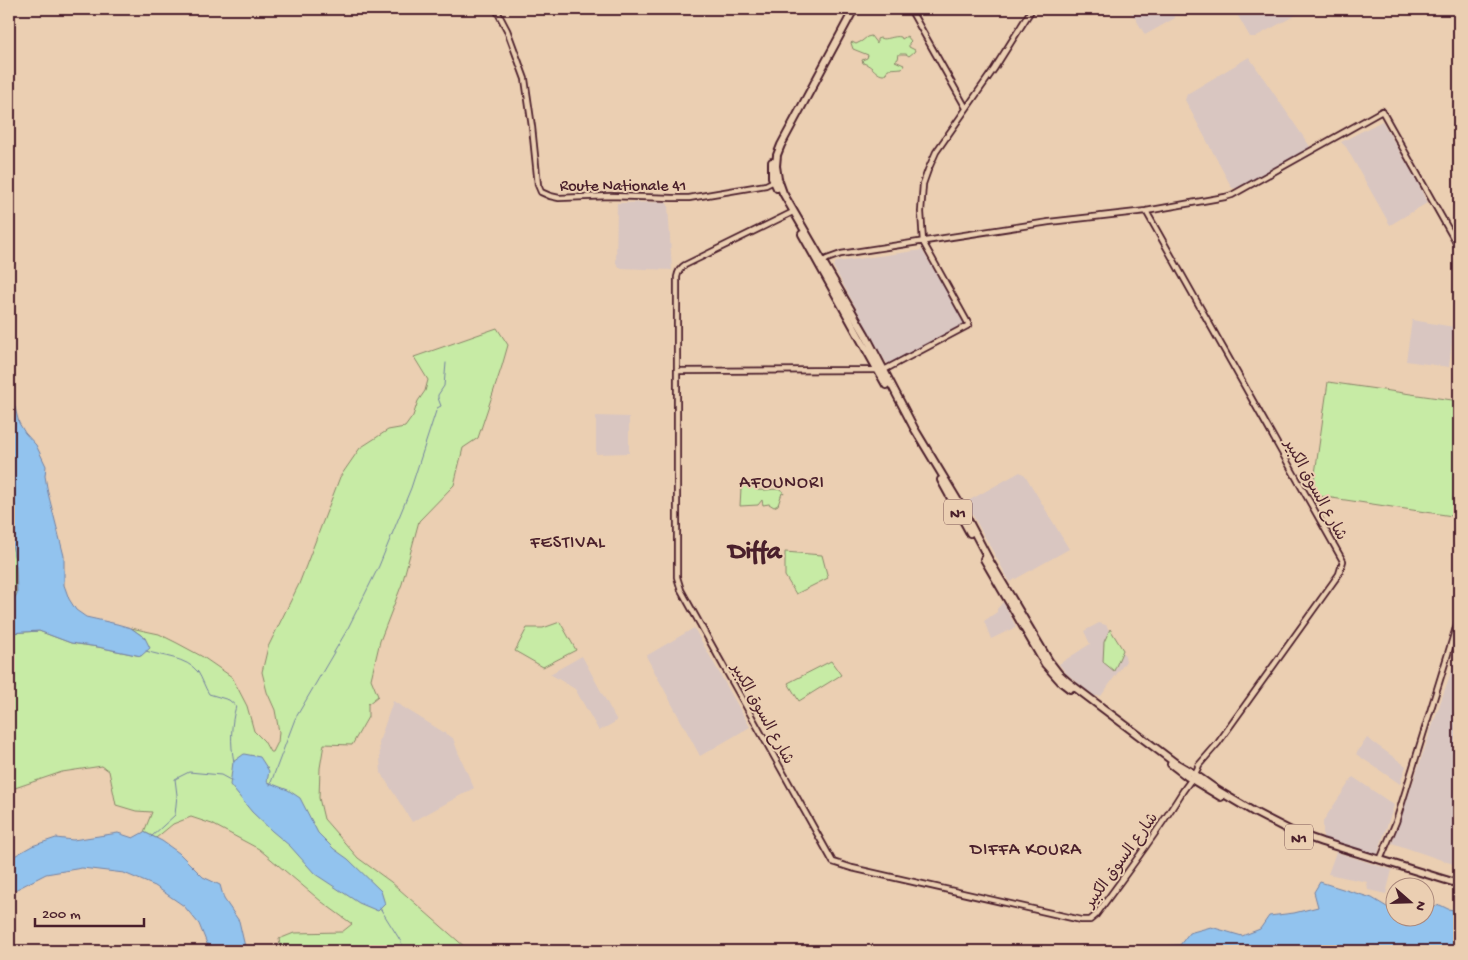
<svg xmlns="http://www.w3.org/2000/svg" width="1468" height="960" viewBox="0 0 1468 960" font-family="'Gochi Hand','Playpen Sans Arabic',sans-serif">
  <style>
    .built { fill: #d9c6c1 }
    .green { fill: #c7eba5; stroke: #888568 }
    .water { fill: #92c3ee; stroke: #7581a0 }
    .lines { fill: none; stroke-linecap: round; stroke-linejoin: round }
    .stream { stroke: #7581a0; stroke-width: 1 }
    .minor-casing { stroke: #4a1f2b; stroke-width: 8 }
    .highway-casing { stroke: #4a1f2b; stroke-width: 10 }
    .minor { stroke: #ebcfb2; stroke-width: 4.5 }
    .highway { stroke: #ebcfb2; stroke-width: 6 }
    .labels { text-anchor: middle; stroke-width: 4; stroke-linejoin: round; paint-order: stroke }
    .shield { fill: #ebcfb2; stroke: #7a5454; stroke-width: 1 }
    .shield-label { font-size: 15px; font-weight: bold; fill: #4a1f2b }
    .street-label { font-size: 16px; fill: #4a1f2b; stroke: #ebcfb2 }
    .neighbourhood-label { font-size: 18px; letter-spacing: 1px; fill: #4a1f2b; stroke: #ebcfb2 }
    .town-label { font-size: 26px; font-weight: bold; fill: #4a1f2b; stroke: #ebcfb2 }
  </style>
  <rect width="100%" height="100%" fill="#ebcfb2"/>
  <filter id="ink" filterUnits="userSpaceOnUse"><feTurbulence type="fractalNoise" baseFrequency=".02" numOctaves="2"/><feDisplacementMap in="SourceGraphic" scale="10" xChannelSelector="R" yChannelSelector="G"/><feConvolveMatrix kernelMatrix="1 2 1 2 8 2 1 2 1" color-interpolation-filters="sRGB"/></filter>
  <g filter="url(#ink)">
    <path class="built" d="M1130 9H1170L1175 18 1145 35Z
      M1234 9H1307L1255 37H1250Z
      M1249 57 1311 148 1238 188H1232L1185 100 1187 94Z
      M1382 121 1418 183 1427 203 1390 225 1346 147 1341 142Z
      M666 202 668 205 672 270 620 268 616 263 617 203Z
      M922 250 966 323 889 365 885 361 833 266 836 262Z
      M1412 320 1454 327 1449 367 1406 361Z
      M596 416 629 417V453L596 454Z
      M1020 472 1025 475 1069 549 1010 582 967 505 968 501Z
      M1003 602 1016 627 991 639 984 621 997 612V609Z
      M1099 623 1106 625 1125 656 1126 661 1101 696H1094L1066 673 1059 664 1090 644 1084 631Z
      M694 628 750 727 700 756 646 656Z
      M582 656 617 721 599 731 575 689 550 674Z
      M1454 663 1459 665V866L1392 843Z
      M393 701 453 738 458 752 474 788 412 822 381 773 379 742Z
      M1367 738 1406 766 1400 784 1356 754Z
      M1353 777 1394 805 1377 856 1323 838V821Z
      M1336 852 1392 870 1386 894 1368 890 1367 882 1328 874Z"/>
    <path class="green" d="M871 36 877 44V39L880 38C886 41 894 35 901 37L902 39 907 36 911 41 909 43V47L915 50 914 52 909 56 906 54H899L898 59 895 61 904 65 902 68 888 69 885 75C876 76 874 66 863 63L862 60 867 58 868 55 853 49 851 43 852 42 856 44 862 41 867 37Z
      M497 328 508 345 502 366 478 438 463 448 454 485 419 521 402 584 380 641 371 679 378 696 368 704V717L352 745 324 744 320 768 319 798 324 819 358 858 391 882 466 948 476 951H281L279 939 294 933 342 932 352 924 322 902 259 849 212 824 191 817 173 824 156 838 144 832 152 812 136 811 116 805 109 771 102 766 62 772 9 790V633L39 631 71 643 98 647 141 656 145 638 131 628 159 634 177 643 203 657 232 677 247 706 254 731 264 741 270 752H273L278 742 279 732 275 710 267 692 262 672 268 647 299 584 340 477 360 448 388 430 405 427 413 416 418 401 425 391 428 380 414 357Z
      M1328 382 1459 401V517L1312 495Z
      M747 482 752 484H758L760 485 756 488 757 490C765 491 773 488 782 490L784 494 782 493 778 505 774 507 769 504 763 505 762 500 758 505 740 506 741 488Z
      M9 523 16 567 17 594 9 606Z
      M785 552 822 555 828 578 796 594 785 576Z
      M560 622 576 650 543 667 515 651 527 628H543Z
      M1110 629 1123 650 1114 671 1103 662 1104 642Z
      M831 661 841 675 799 701 788 683Z"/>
    <path class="water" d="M9 392 13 400 19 423 25 433 36 445 46 466 45 476 48 493 64 556V585L69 599 76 610 86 617 117 624 131 628 145 638 150 648 141 656 98 647 71 643 39 631 9 633V606L17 594 16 567 9 523Z
      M244 754 260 757 269 771 267 782 288 790 300 798 318 833 334 849 348 859 381 891 385 904 378 911 359 903 315 874 290 846 272 831 252 812 230 785 233 762Z
      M144 832 162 841 179 853 203 877 220 885 224 899 239 921 246 951H210L199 924 184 906 155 886 124 873 82 868 46 874 13 891 9 896V859L32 846 56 838 73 840 118 833 133 838Z
      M1320 882 1372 898 1387 907 1395 908 1396 918H1426V910L1440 905 1448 909 1459 911V951H1121L1135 947 1180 945 1189 933 1211 927 1242 936 1260 929 1269 916 1294 913 1318 907 1314 892Z"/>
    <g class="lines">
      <path class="stream" d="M146 651C163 657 186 657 198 672 202 678 205 688 209 694L229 700 236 706C231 724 230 743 234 762
        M270 785 295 719 347 630 379 566 411 488 437 408 441 406 438 398V395L444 386 446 363
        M151 837 175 815 177 795 175 779 189 772 221 775 232 781
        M380 908 400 940 405 951"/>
      <g class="minor-casing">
        <path id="minor" d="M496 9 507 30 525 79 532 127 538 185 541 192 550 196 559 198 610 196 672 198H689L766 185 776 180
          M910 9 966 108
          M1146 211 1343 561 1339 574 1218 743 1198 766
          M793 212 685 265C680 268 678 272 677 277V577L681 590 833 862 852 868 1081 920H1090L1096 915C1125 875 1155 836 1181 794 1187 784 1195 777 1199 765
          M822 263 827 259 841 254 1049 222 1146 211 1225 197 1232 195 1382 111 1459 248
          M677 371 884 370 969 325 923 242 921 212 923 184 928 170 936 152 994 69 1032 9
          M1380 860 1396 822 1459 618"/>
      </g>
      <g class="highway-casing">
        <path id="highway" d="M854 9 781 145 777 155 776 166 778 179 783 193 823 262 865 334 914 428 958 501 989 560 1049 661 1059 674 1068 682 1174 762 1193 773 1217 790 1254 812 1291 831 1322 842 1459 884
          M772 162V177L777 188
          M802 234 886 385
          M941 480 970 533
          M984 559 1045 664 1061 682 1070 689
          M1171 764 1188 777 1221 797"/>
      </g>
      <use href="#minor" class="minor"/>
      <use href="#highway" class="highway"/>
    </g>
  </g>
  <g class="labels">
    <g class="shield">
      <rect x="944" y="499.5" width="28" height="25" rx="4"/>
      <rect x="1285" y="824.5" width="28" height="25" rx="4"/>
    </g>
    <g class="shield-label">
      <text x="958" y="517">N1</text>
      <text x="1299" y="842">N1</text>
    </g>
    <g class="street-label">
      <text x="623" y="190">Route Nationale 41</text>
      <text transform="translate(1317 489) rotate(61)" y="6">شارع السوق الكبير</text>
      <text transform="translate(764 713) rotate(61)" y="6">شارع السوق الكبير</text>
      <text transform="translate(1120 859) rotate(-54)" y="6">شارع السوق الكبير</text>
    </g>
    <g class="neighbourhood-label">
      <text x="782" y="487">AFOUNORI</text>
      <text x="568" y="547">FESTIVAL</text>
      <text x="1026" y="854">DIFFA KOURA</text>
    </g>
    <g class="town-label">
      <text x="755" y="558">Diffa</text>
    </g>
  </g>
  <rect width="1468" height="960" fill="none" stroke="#ebcfb2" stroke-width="30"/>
  <rect x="15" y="15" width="1438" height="930" fill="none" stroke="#4a1f2b" stroke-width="2" filter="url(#ink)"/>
  <g transform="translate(1410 902) rotate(110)"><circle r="24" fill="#ebcfb2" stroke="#ab897c"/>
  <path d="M0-4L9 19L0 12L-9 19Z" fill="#4a1f2b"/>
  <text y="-8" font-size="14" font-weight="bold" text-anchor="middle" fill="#4a1f2b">N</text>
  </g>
  <path d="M35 918v8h109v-8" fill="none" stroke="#4a1f2b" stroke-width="2.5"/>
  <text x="42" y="918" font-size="15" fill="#4a1f2b" stroke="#ebcfb2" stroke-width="4" paint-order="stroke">200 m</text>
</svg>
